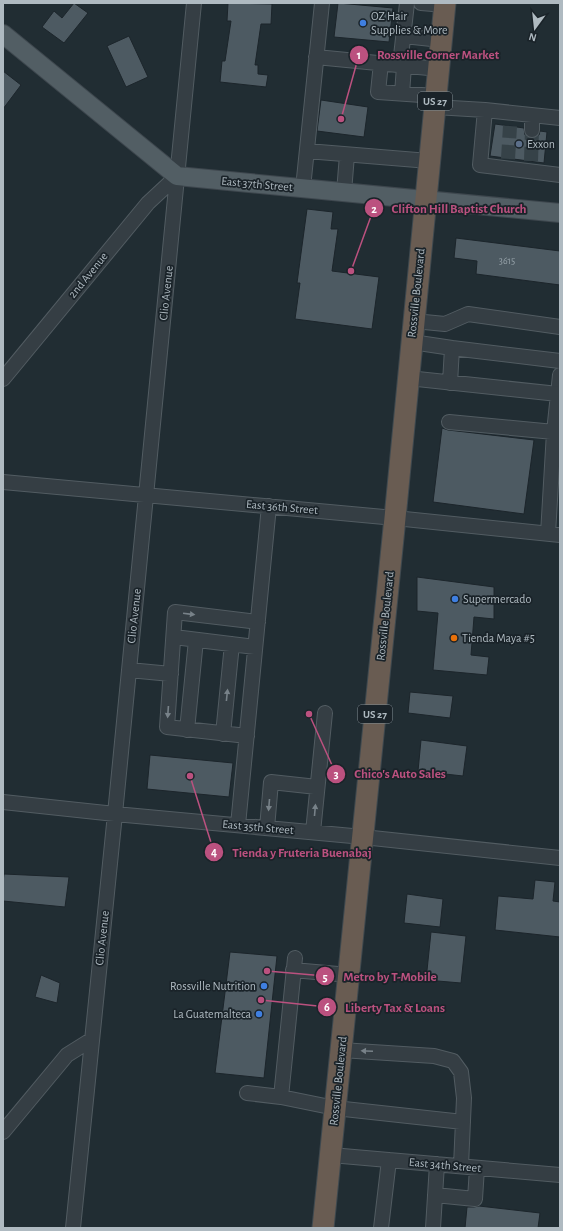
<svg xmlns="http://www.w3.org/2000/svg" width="563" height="1231" viewBox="0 0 563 1231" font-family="'Alegreya Sans',sans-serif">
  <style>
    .building { fill: #4d5a62; stroke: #1c252b }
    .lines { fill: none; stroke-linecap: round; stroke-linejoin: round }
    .minor-tunnel { stroke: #364248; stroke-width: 14; stroke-dasharray: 14 7; stroke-linecap: butt }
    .minor-casing { stroke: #525c62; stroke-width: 16 }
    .major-casing { stroke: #3e474e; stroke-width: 20 }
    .highway-casing { stroke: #3f494f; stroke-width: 23 }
    .minor { stroke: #353e44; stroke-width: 14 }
    .major { stroke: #525e64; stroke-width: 18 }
    .highway { stroke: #695c52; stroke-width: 21 }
    .oneway { fill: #788289 }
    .shop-dot { fill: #3f7fe0; stroke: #1a2329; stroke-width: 1.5 }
    .service-dot { fill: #5c6f8a; stroke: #1a2329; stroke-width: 1.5 }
    .food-dot { fill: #e8710a; stroke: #1a2329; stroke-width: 1.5 }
    .labels { text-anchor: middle; stroke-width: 3.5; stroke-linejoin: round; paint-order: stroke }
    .number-label { font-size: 10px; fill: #96a2a9 }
    .shield { fill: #1a2329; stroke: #828d93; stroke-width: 1 }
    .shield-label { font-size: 11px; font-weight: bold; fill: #afbac1 }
    .poi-label { font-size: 12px; fill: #afbac1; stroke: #1a2329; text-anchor: start }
    .street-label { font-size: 12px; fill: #afbac1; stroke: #1a2329 }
    .leader { fill: none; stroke: #bb517f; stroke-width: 1.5 }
    .callout-dot { fill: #bb517f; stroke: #1a2329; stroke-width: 1.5 }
    .mark-label { font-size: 12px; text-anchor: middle; font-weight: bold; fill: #fff }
    .callout-label { font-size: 13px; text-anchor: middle; font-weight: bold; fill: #bb517f; stroke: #1a2329; stroke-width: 3.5; stroke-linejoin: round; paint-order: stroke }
  </style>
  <rect width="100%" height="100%" fill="#212d33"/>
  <path class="building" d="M74 3 88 13 64 43 42 27 54 11 62 18Z
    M228 3 272 4 271 24H261L255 65H258V74L268 75 266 87 220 82 222 61H225L231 21H227Z
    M338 3 393 8 389 42 334 37Z
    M129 36 148 77 126 87 107 46Z
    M3 71 21 85 3 109Z
    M321 100 368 107 364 137 317 131Z
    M495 124 524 128 525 135 528 138H532L537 137 539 135 540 131 547 132 544 163 490 156Z
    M307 209 333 212 331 229H338L332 271 379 277 372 329 295 319 300 283H297Z
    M456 238 560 251V285L476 274 477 261 454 258Z
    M442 428 448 430 534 440 524 514 433 502Z
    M417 577 494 587V619L474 617 471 655 489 657 487 675 433 670 438 613 417 611Z
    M410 692 453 696 450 718 408 713Z
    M421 740 467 746 463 776 418 771Z
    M150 755 233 763 229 797 147 789Z
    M4 874 69 877 65 907 3 901V882Z
    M535 880 555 882 553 901 560 902V937L495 930 498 896 533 899Z
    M407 894 443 899 440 927 404 923Z
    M431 932 466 936 461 983 426 980Z
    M230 952 277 956 264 1078 215 1073Z
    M41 975 60 983 57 1003 35 997Z
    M479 1206 540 1213 538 1228H465L467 1207H474Z"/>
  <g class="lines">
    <path class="minor-tunnel" d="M508 159 510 126
      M531 161 532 130"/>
    <g class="minor-casing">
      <path id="minor" d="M421 3 445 5
        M404 36 441 40
        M316 57 439 69
        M381 63 378 92 436 96
        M400 65 407 3
        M402 94 404 66
        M435 107 485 110 560 118
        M485 110 480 165 560 175
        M532 130V116
        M307 151 429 161
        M303 188 322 3
        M344 192 347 155
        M414 321 445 324 468 314 560 327
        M412 342 452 348
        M560 375 558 394H560
        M408 378 558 394 554 432 548 534
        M3 379 148 203 177 176
        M450 383 452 348 560 361
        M449 422 554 432
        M3 482 395 518 560 535
        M174 637 255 647
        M129 670 171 674
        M187 730 196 640
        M223 734 232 644
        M247 736 167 727 175 612 258 622
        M3 802 115 814 363 837 560 858
        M238 825 269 506
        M267 828 271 782 317 787
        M313 832 325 713
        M293 970 349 975
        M341 1050 434 1056 453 1061 461 1072 464 1098 461 1166
        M247 1093 281 1097 335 1108 463 1122
        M281 1097 295 958
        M3 1132 67 1055 91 1040
        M331 1155 560 1175
        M435 1195 475 1199 477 1168
        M73 1228 115 814 194 3
        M381 1228 389 1160
        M433 1228 437 1164"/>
    </g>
    <g class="major-casing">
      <path id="major" d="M3 34 177 176 560 213"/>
    </g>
    <g class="highway-casing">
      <path id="highway" d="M323 1228 395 518 445 3"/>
    </g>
    <use href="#minor" class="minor"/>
    <use href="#major" class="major"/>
    <use href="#highway" class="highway"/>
  </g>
  <defs><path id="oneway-solid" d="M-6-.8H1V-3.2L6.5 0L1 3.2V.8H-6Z"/></defs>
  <g class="oneway">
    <use href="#oneway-solid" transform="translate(189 614) rotate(7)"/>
    <use href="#oneway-solid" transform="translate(227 695) rotate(-84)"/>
    <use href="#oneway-solid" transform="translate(168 712) rotate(94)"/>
    <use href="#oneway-solid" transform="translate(269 805) rotate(95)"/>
    <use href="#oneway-solid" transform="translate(315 810) rotate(-85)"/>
    <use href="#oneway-solid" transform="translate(367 1051) rotate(-178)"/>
  </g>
  <g class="shop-dot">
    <circle cx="363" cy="23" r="4"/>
    <circle cx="455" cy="599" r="4"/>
    <circle cx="264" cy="986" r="4"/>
    <circle cx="259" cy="1014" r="4"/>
  </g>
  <circle class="service-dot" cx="519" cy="144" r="4"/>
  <circle class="food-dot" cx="454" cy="638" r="4"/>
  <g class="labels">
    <g class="number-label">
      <text x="507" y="264">3615</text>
    </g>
    <g class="shield">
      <rect x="418" y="92" width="34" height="18" rx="3"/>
      <rect x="358" y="705" width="34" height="18" rx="3"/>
    </g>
    <g class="shield-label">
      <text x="435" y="105">US 27</text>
      <text x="375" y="718">US 27</text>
    </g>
    <g class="poi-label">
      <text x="371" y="20">OZ Hair<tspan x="371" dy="14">Supplies &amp; More</tspan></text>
      <text x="527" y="148">Exxon</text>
      <text x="463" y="603">Supermercado</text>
      <text x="462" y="642">Tienda Maya #5</text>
      <text x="256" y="990" text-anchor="end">Rossville Nutrition</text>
      <text x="251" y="1018" text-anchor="end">La Guatemalteca</text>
    </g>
    <g class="street-label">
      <text transform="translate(257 184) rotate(5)" y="4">East 37th Street</text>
      <text transform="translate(88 275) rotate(-51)" y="4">2nd Avenue</text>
      <text transform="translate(166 293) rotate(-84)" y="4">Clio Avenue</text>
      <text transform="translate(416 293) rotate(-84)" y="4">Rossville Boulevard</text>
      <text transform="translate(282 507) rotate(5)" y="4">East 36th Street</text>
      <text transform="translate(134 616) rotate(-84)" y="4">Clio Avenue</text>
      <text transform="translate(385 616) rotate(-84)" y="4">Rossville Boulevard</text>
      <text transform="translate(258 827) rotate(5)" y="4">East 35th Street</text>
      <text transform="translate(102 938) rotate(-84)" y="4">Clio Avenue</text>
      <text transform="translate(338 1081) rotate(-84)" y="4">Rossville Boulevard</text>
      <text transform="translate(445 1165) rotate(5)" y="4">East 34th Street</text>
    </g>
  </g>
  <path class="leader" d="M341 119L359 55M351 271L374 208M309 714L336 774M190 776L214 852M267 971L325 976M261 1000L327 1007"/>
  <g class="callout-dot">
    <circle cx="341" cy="119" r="4"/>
    <circle cx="351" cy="271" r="4"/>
    <circle cx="309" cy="714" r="4"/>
    <circle cx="190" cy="776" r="4"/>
    <circle cx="267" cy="971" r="4"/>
    <circle cx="261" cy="1000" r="4"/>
    <circle cx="359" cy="55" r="10"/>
    <circle cx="374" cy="208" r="10"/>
    <circle cx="336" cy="774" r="10"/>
    <circle cx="214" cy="852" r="10"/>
    <circle cx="325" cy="976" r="10"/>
    <circle cx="327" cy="1007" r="10"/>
  </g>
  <g class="mark-label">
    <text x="359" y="59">1</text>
    <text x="374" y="213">2</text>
    <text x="336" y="778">3</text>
    <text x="214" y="856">4</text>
    <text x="325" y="981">5</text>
    <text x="327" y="1011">6</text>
  </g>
  <g class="callout-label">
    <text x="438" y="59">Rossville Corner Market</text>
    <text x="459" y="213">Clifton Hill Baptist Church</text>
    <text x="400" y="778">Chico's Auto Sales</text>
    <text x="302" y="857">Tienda y Fruteria Buenabaj</text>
    <text x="390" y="981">Metro by T-Mobile</text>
    <text x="395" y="1012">Liberty Tax &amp; Loans</text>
  </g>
  <rect width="563" height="1231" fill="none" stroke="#afbac1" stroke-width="8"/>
  <g transform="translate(535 28) rotate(195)" stroke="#1a2329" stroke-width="3" paint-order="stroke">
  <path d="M0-3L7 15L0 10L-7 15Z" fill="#afbac1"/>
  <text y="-6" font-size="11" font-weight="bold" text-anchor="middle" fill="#afbac1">N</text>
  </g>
</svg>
